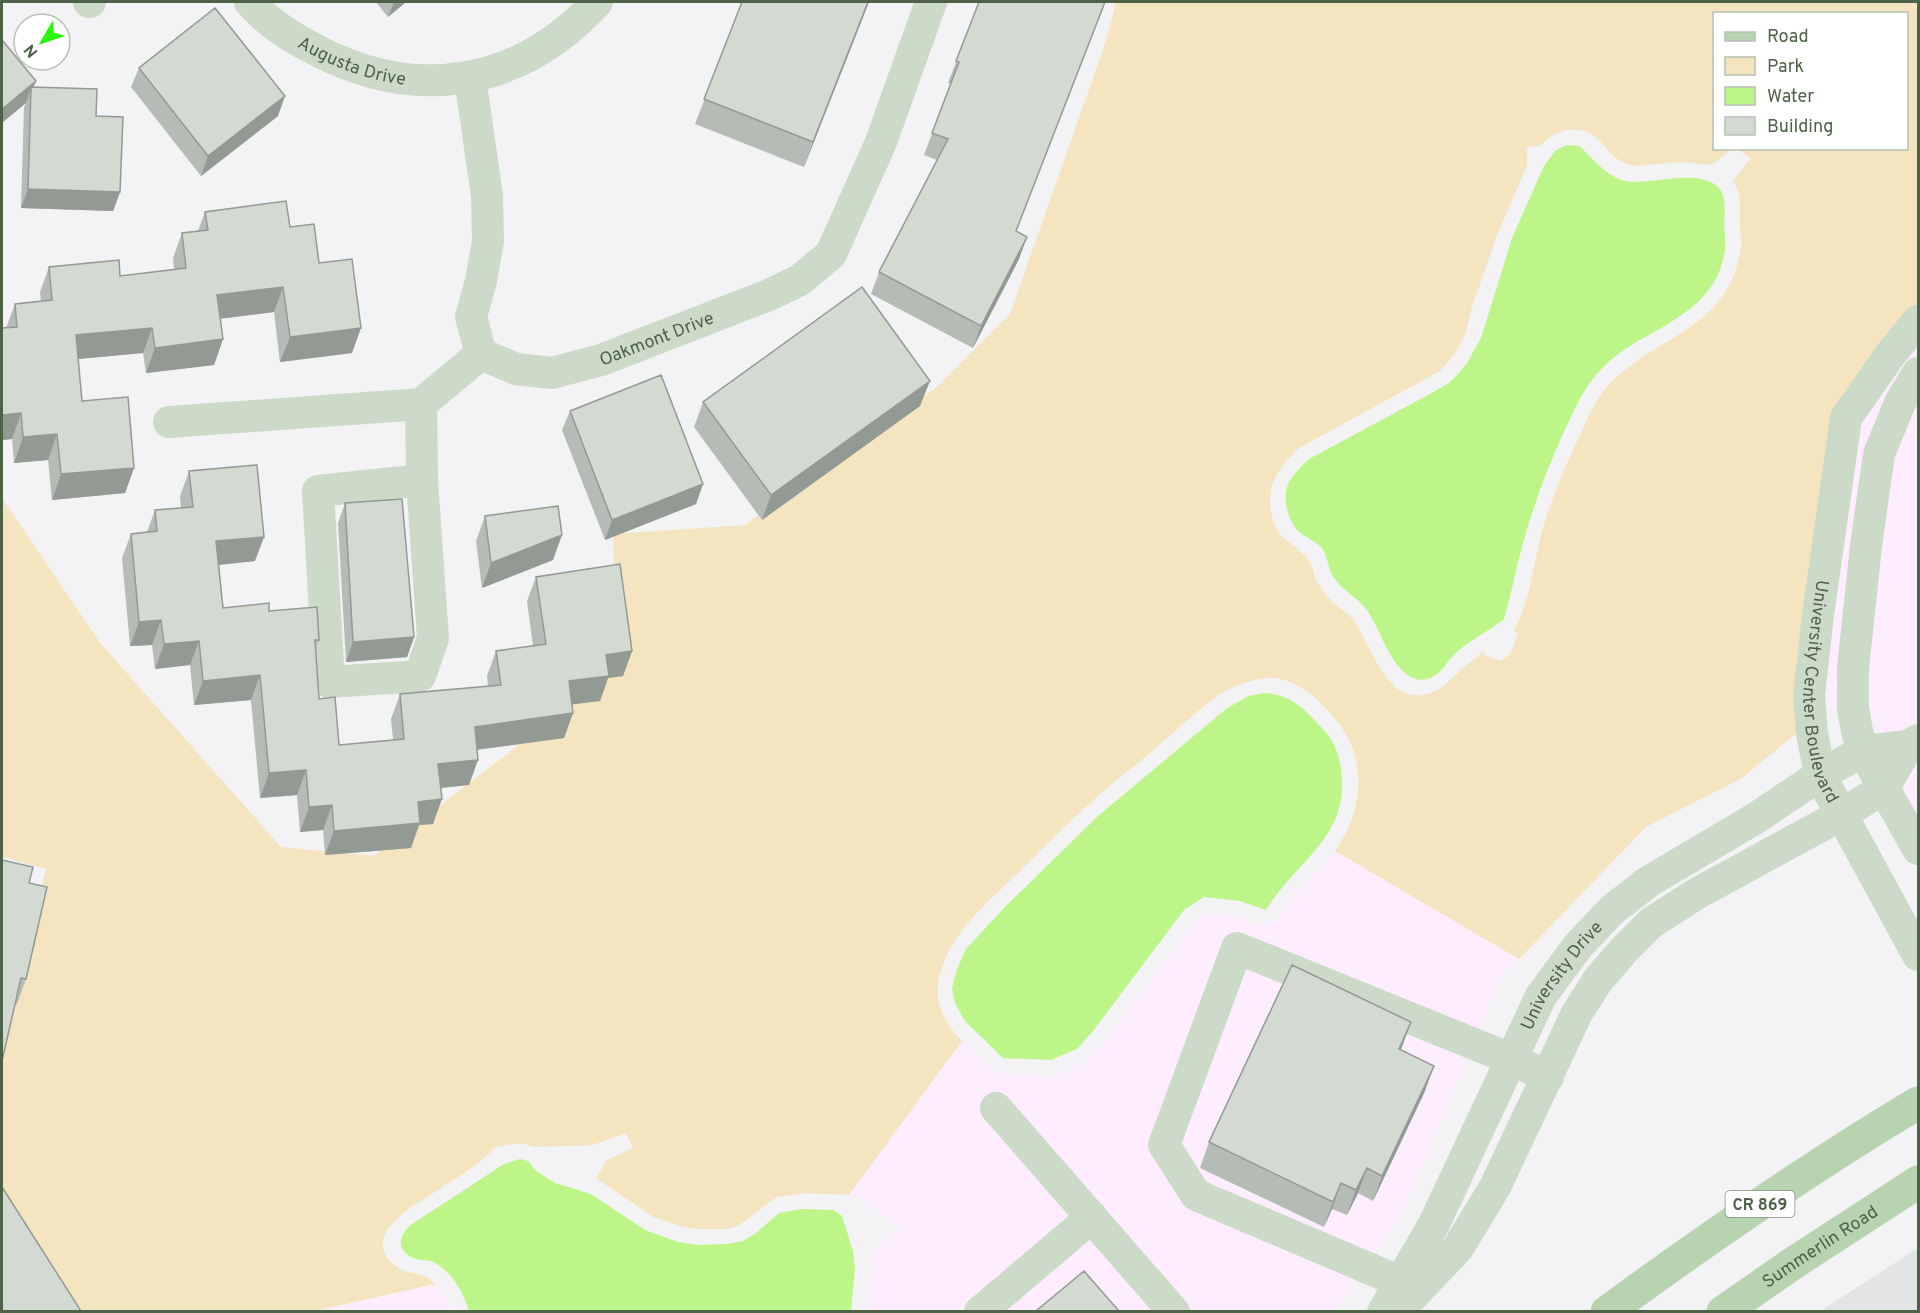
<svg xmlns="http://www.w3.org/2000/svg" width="1920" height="1313" viewBox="0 0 1920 1313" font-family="Overpass,sans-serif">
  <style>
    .commercial { fill: #feedfe }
    .education { fill: #e3e4e6 }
    .green { fill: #f4e4bf; fill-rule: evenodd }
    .water { fill: #bdf588 }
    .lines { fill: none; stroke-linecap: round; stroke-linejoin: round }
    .minor { stroke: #ccdbc8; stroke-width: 32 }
    .major { stroke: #b7d3b0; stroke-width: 33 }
    .wall { fill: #b5bbb5 }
    .shaded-wall { fill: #939993 }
    .building { fill: #d2dad2; stroke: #939993; stroke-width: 1.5 }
    .labels { text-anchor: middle; stroke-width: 4.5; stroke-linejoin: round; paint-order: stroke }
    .shield { fill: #fff; stroke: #83917f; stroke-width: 1.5 }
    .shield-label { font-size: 16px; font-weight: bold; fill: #4e6248 }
    .street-label { font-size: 18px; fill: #4e6248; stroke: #fff }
  </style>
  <rect width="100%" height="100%" fill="#f3f2f5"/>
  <path class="commercial" d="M1918 319V831L1860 682 1810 722 1830 484 1878 359Z
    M1335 851 1519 959 1502 975 1400 1218 1333 1311H868L871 1267 870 1254 901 1228 856 1196 849 1195 962 1041 992 1069 1001 1073 1052 1076 1082 1064 1106 1039 1195 921 1207 913 1234 916 1259 925 1270 924 1279 917 1302 886Z
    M435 1284 448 1299 452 1311 314 1312Z"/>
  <path class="education" d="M1918 1248V1311H1821L1828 1306Z"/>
  <path class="green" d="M1116 2H1918V319L1878 359 1830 484 1810 722 1742 778 1646 827 1519 959 1335 851C1357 821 1366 779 1351 744 1339 716 1299 674 1266 678 1248 680 1231 687 1216 697 1195 712 1176 731 1157 747 1134 767 1109 785 1087 806 1064 827 1041 850 1019 872 991 899 955 929 942 967 932 998 940 1018 962 1041L849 1195 804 1193 777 1197 738 1226 727 1229H701L683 1227 653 1217 596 1178 607 1160 633 1148 626 1133 593 1145 535 1147 520 1143 496 1147 479 1163 446 1185 443 1184V1187C420 1202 354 1235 397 1267 406 1274 415 1272 424 1276 428 1277 432 1281 435 1284L314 1311H82L2 1189V1053L46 869 2 857V498L101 644 281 847 374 856 618 669 613 534 745 525 937 387 1010 314 1105 44ZM1714 14H1906V148L1737 149 1751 158 1733 181C1743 195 1739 209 1740 225 1740 232 1742 240 1741 247 1729 335 1647 335 1602 393 1593 405 1587 419 1581 433 1565 467 1549 503 1540 539 1535 560 1526 617 1513 630L1518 633 1511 653 1501 661 1484 655V651C1477 657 1469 662 1463 668 1447 683 1436 697 1413 695 1386 694 1368 642 1355 622 1350 615 1341 610 1335 604 1328 598 1322 590 1318 583 1313 575 1313 564 1307 558 1294 543 1277 539 1272 517 1265 487 1278 468 1299 448L1440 371 1454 355 1465 335 1472 307 1497 235 1527 166V147L1540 146C1552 132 1573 124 1591 134 1608 144 1610 162 1635 166L1680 162 1711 165 1732 149 1714 148Z"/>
  <path class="water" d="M1566 145 1579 146C1593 158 1603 173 1621 180 1647 188 1704 164 1721 191 1727 201 1724 216 1724 227 1725 234 1726 242 1725 249 1718 305 1668 322 1627 348 1609 359 1591 378 1581 397 1558 441 1539 488 1525 536 1517 563 1512 592 1504 619 1487 633 1466 641 1451 658 1444 666 1438 677 1427 679 1415 682 1407 676 1399 667 1385 650 1379 628 1367 610 1357 597 1344 592 1334 578 1328 569 1328 557 1322 548 1316 541 1306 538 1299 532 1288 521 1282 499 1288 484 1292 475 1302 466 1309 459L1428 395 1449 383 1458 374 1467 363 1481 338 1512 238 1544 166 1555 151Z
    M1265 693C1292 695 1304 709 1322 728 1333 739 1339 753 1341 769 1351 836 1297 860 1266 910L1240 901 1204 897 1184 910 1093 1031 1077 1049 1051 1060 1003 1058 965 1021 955 1003 952 989 957 969 966 949 1005 907 1098 816 1226 709 1248 696Z
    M520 1159 528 1161 535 1170 555 1183 591 1194 645 1230 678 1242 698 1245 727 1244 743 1241 756 1233 779 1213 802 1209 834 1210 842 1216 853 1251 855 1268 851 1311H469C463 1293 455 1276 438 1265 431 1259 424 1261 416 1259 397 1252 397 1239 409 1226L504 1164Z"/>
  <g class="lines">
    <g class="minor">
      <path d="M89 2H90"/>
      <path id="s1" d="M250 2C267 22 292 38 316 50 417 103 520 86 597 2"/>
      <path id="s2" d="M470 77 487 196 488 241 481 281 471 317 481 354 516 369 552 373 601 360 769 295 800 280 831 254 881 142 931 2"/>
      <path id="s3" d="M1918 321 1890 355 1846 418 1818 615 1809 696 1812 733 1820 775 1918 955"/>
      <path d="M1918 373 1900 403 1879 454 1866 546 1853 668V708L1857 731 1863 751 1918 849"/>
      <path d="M421 404 422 480 318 491 329 682 420 676 433 638 422 480"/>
      <path d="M169 422 421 404 481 354"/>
      <path d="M996 1108 1174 1312"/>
      <path d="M1401 1282 1196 1195 1164 1145 1237 948 1511 1059 1548 1077"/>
      <path d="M1398 1311 1458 1248 1495 1187 1577 1013 1598 980 1623 951 1651 923 1696 894 1841 815 1884 788 1908 746"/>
      <path d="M980 1312 1092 1217"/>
      <path id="s4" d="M1383 1312 1434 1224 1541 996 1578 946 1612 910 1648 882 1756 818 1820 775 1863 751 1908 746 1918 740"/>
    </g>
    <g class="major">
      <path d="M1607 1312C1708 1238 1811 1167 1918 1103"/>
      <path id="s5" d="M1723 1312 1795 1262 1918 1182"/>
    </g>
  </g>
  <path class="wall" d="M376 2H406L388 17Z
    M742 2H869L804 167 695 124Z
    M979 2 1016 232 1019 259 973 348 871 294 879 272 937 160 924 155 951 84 948 83Z
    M2 40 33 87 96 116 120 192 113 211 21 208 24 107 26 103Z
    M139 68 278 116 201 176 131 87Z
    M205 212 290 227 319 263 352 353 280 362 274 312 220 319 223 339 214 365 146 373 143 353 78 359 82 401 134 468 125 493 52 500 48 460 14 463 12 439 2 440V328H6L15 304 41 302 40 292 49 267 120 276 174 270 173 258 182 233 198 231Z
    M703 402 920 406 762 520 694 427Z
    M570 411 703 484 696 504 605 540 562 430Z
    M189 471 255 561 219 565 223 608 269 611 319 640 316 648 319 699 339 745 393 740 391 719 400 694 488 686 487 676 496 651 533 646 527 601 536 577 632 651 623 676 608 678 600 701 572 704 573 713 564 738 477 750 469 785 441 788 433 824 419 825 411 848 325 855 323 830 300 832 297 795 260 798 251 700 194 705 190 665 155 669 152 645 130 646 122 558 131 534 147 532 155 510 181 508 180 496Z
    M345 503 414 637 407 657 346 662 338 523Z
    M485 516 553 560 482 588 476 541Z
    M29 883 26 979 17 1004H15Z
    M1401 1050 1425 1091 1373 1201 1358 1193 1347 1215 1332 1209 1324 1227 1200 1168 1209 1142Z"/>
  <path class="shaded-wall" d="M394 2H406L388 17Z
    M868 2H869L804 167 813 142Z
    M36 81 31 93V87L26 103 2 123V109Z
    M285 96 278 116 201 176 208 156Z
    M28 189 120 192 113 211 21 208Z
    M1027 237 1019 259 973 348 981 326Z
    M283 287 274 312 208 320 217 295Z
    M152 328 143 353 67 360 76 335Z
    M361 328 352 353 280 362 290 337Z
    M223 339 214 365 146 373 155 348Z
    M930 381 920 406 762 520 771 495Z
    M21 413 12 439 2 440V415Z
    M57 434 48 460 14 463 23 437Z
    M134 468 125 493 52 500 61 474Z
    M703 484 696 504 605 540 612 520Z
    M562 535 553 560 482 588 491 563Z
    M264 537 255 561 207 566 216 541Z
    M161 620 152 645 130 646 139 622Z
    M414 637 407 657 346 662 353 642Z
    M199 641 190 665 155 669 164 644Z
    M632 651 623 676 608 678 600 701 560 706 569 681 606 655Z
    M260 675 251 700 194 705 203 681Z
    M573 713 564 738 466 751 475 727Z
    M478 760 469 785 429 789 438 764Z
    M306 770 297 795 260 798 269 773Z
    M442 799 433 824 419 825 411 848 325 855 334 831 418 802Z
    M332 805 323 830 300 832 309 807Z
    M1411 1022 1402 1047 1390 1074 1399 1049Z
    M1434 1066 1425 1091 1373 1201 1382 1176Z
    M1367 1168 1358 1193 1347 1215 1356 1190Z
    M1341 1183 1332 1209 1324 1227 1333 1202Z"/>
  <path class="building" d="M742 2H868L813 142 704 99Z
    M979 2H1105L1016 231 1027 237 981 326 879 272 948 139 932 133 959 62 956 61Z
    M215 8 285 96 208 156 139 68Z
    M2 40 36 81 2 109Z
    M31 87 97 89 96 116 123 117 120 192 28 189Z
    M286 201 290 227 314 224 319 263 352 259 361 328 290 337 283 287 217 295 223 339 155 348 152 328 76 335 82 401 128 397 134 468 61 474 57 434 23 437 21 413 2 415V328L17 327 15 304 52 300 49 267 119 260 120 276 186 268 182 233 208 230 205 212Z
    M862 287 930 381 771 495 703 402Z
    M661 375 703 484 612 520 570 411Z
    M257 465 264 537 216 541 223 608 269 603V611L317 607 319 640H315L319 699 335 697 339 745 404 739 400 694 501 685 496 651 546 644 536 577 620 564 632 651 606 655 609 676 569 681 573 713 475 727 478 760 438 764 442 799 418 802 420 823 334 831 332 805 309 807 306 770 269 773 260 675 203 681 199 641 164 644 161 620 139 622 131 534 157 531 155 510 193 507 189 471Z
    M402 499 414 637 353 642 345 503Z
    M558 506 562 535 491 563 485 516Z
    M2 860 33 867 29 883 47 887 26 979 21 978 2 1061Z
    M1292 965 1411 1022 1399 1049 1434 1066 1382 1176 1367 1168 1356 1190 1341 1183 1333 1202 1209 1142Z
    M2 1187 81 1311H2Z
    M1084 1271 1119 1311H1036Z"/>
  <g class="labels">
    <rect class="shield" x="1725.5" y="1191" width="69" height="26" rx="4.5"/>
    <g class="shield-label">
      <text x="1760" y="1210">CR 869</text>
    </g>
    <g class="street-label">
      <text dy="6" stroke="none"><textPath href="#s1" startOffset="120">Augusta Drive</textPath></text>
      <text dy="6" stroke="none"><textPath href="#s2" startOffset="466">Oakmont Drive</textPath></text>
      <text dy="6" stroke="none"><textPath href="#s3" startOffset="398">University Center Boulevard</textPath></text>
      <text dy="6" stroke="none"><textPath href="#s4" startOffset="382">University Drive</textPath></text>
      <text dy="6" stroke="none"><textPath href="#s5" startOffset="117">Summerlin Road</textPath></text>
    </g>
  </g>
  <rect width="1920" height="1313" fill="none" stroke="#4e6248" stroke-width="6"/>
  <rect x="1713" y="12" width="195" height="138" fill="#ffffff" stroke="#b8c0b6" stroke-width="1.5"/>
  <rect x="1725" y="32" width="30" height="9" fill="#b7d3b0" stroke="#b8c0b6" stroke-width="1.5"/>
  <text x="1767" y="42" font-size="18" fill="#4e6248">Road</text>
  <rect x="1725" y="57" width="30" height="18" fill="#f4e4bf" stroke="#b8c0b6" stroke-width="1.5"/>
  <text x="1767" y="72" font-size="18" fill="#4e6248">Park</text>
  <rect x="1725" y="87" width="30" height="18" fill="#bdf588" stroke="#b8c0b6" stroke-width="1.5"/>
  <text x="1767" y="102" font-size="18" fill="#4e6248">Water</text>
  <rect x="1725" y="117" width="30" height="18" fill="#d2dad2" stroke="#b8c0b6" stroke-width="1.5"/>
  <text x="1767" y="132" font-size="18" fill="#4e6248">Building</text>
  <g transform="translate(42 42) rotate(231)"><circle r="28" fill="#ffffff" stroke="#b8c0b6" stroke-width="1.5"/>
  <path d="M0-4.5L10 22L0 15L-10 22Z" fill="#28f70a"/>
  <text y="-9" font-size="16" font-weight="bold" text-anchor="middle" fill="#4e6248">N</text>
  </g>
</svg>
